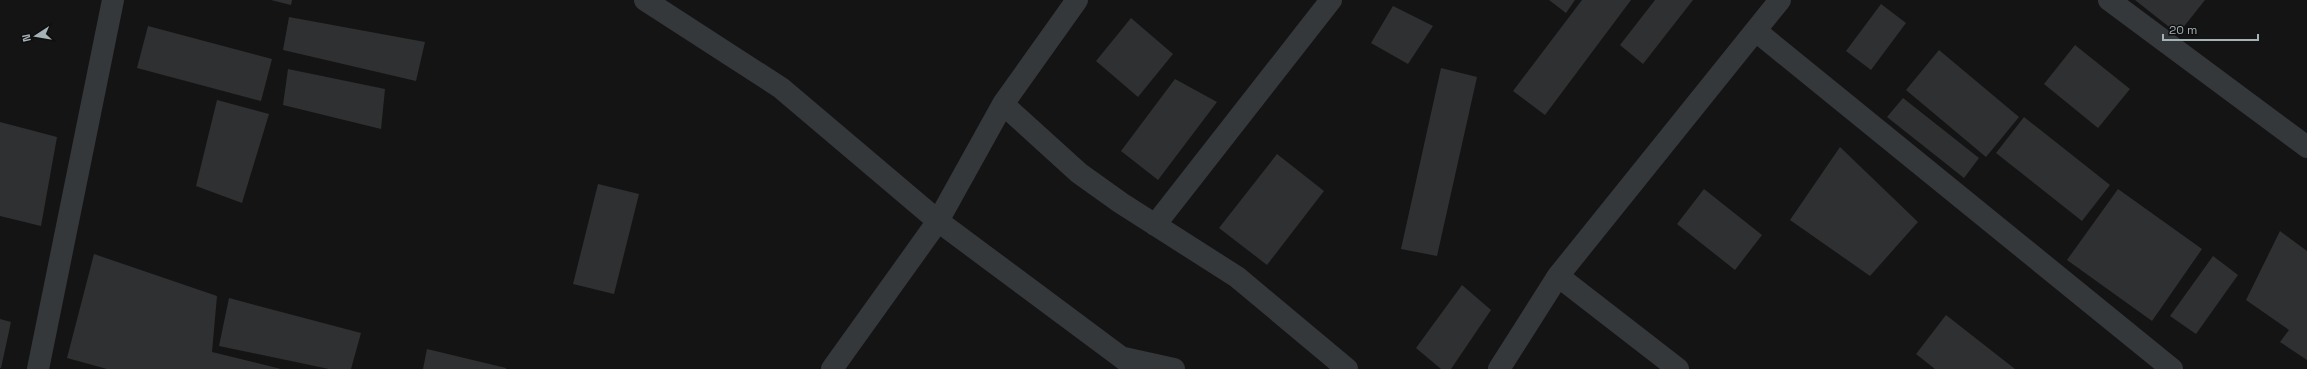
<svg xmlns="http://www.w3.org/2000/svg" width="2307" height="369" viewBox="0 0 2307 369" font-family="'Space Grotesk',sans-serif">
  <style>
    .building { fill: #2f3031 }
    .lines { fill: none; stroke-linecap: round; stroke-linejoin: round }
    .street { stroke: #35383a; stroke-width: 22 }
  </style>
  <rect width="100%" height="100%" fill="#141415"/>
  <path class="building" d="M271 0H292L291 5Z
    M1549 0H1575L1566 13Z
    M1582 0H1631L1545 115 1513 91Z
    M1655 0H1693L1643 64 1620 45Z
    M2135 0H2205L2178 34Z
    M1881 4 1906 23 1871 70 1846 51Z
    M1393 6 1433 26 1408 64 1371 43Z
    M289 17 425 42 416 81 283 50Z
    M1131 18 1173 54 1138 97 1096 61Z
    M148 26 272 59 261 101 137 68Z
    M2075 45 2130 89 2098 128 2044 84Z
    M1939 50 2019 117 1986 157 1906 90Z
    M1441 68 1477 77 1437 256 1401 249Z
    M288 69 385 89 381 129 283 105Z
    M1175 79 1217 102 1158 180 1121 151Z
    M1903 98 1979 158 1964 178 1887 117Z
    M217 100 269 114 242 203 196 186Z
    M2024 117 2110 185 2082 221 1996 153Z
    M0 122 57 137 41 226 0 216Z
    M1840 147 1918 222 1870 276 1790 220Z
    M1277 154 1324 191 1267 265 1219 228Z
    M598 184 639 194 614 294 573 284Z
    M1704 189 1762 235 1735 270 1677 224Z
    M2118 189 2202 249 2152 321 2067 260Z
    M2280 231 2307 251V360L2280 342 2289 330 2246 300Z
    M94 254 217 296 212 352 281 369H107L67 358Z
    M2213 256 2238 275 2196 334 2170 316Z
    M1462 285 1491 310 1451 369H1441L1416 348Z
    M229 298 361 333 351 369H329L219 346Z
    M1946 315 2015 369H1935L1916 354Z
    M0 319 11 322 1 368H0Z
    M427 349 506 368V369H423Z"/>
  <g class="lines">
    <path class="street" d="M645 0 781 88 938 221 1137 369
      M2109 0 2307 147
      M1756 31 2172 369
      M1003 104 1079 173 1121 203 1237 277 1347 369
      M1155 225 1331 0
      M1558 276 1678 369
      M1124 358 1174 369
      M38 369 113 0
      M832 369 938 221 1003 104 1077 0
      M1499 369 1558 276 1780 0"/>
  </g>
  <g transform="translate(36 36) rotate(258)" stroke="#0f0f10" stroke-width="3" paint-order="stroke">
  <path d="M0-3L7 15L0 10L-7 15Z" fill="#a5b2b6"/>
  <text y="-6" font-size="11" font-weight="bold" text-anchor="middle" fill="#a5b2b6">N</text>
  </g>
  <path d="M2163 34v6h95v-6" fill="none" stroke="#a5b2b6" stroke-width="2"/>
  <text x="2169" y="34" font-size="12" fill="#a5b2b6" stroke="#0f0f10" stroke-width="3" paint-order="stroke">20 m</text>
</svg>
